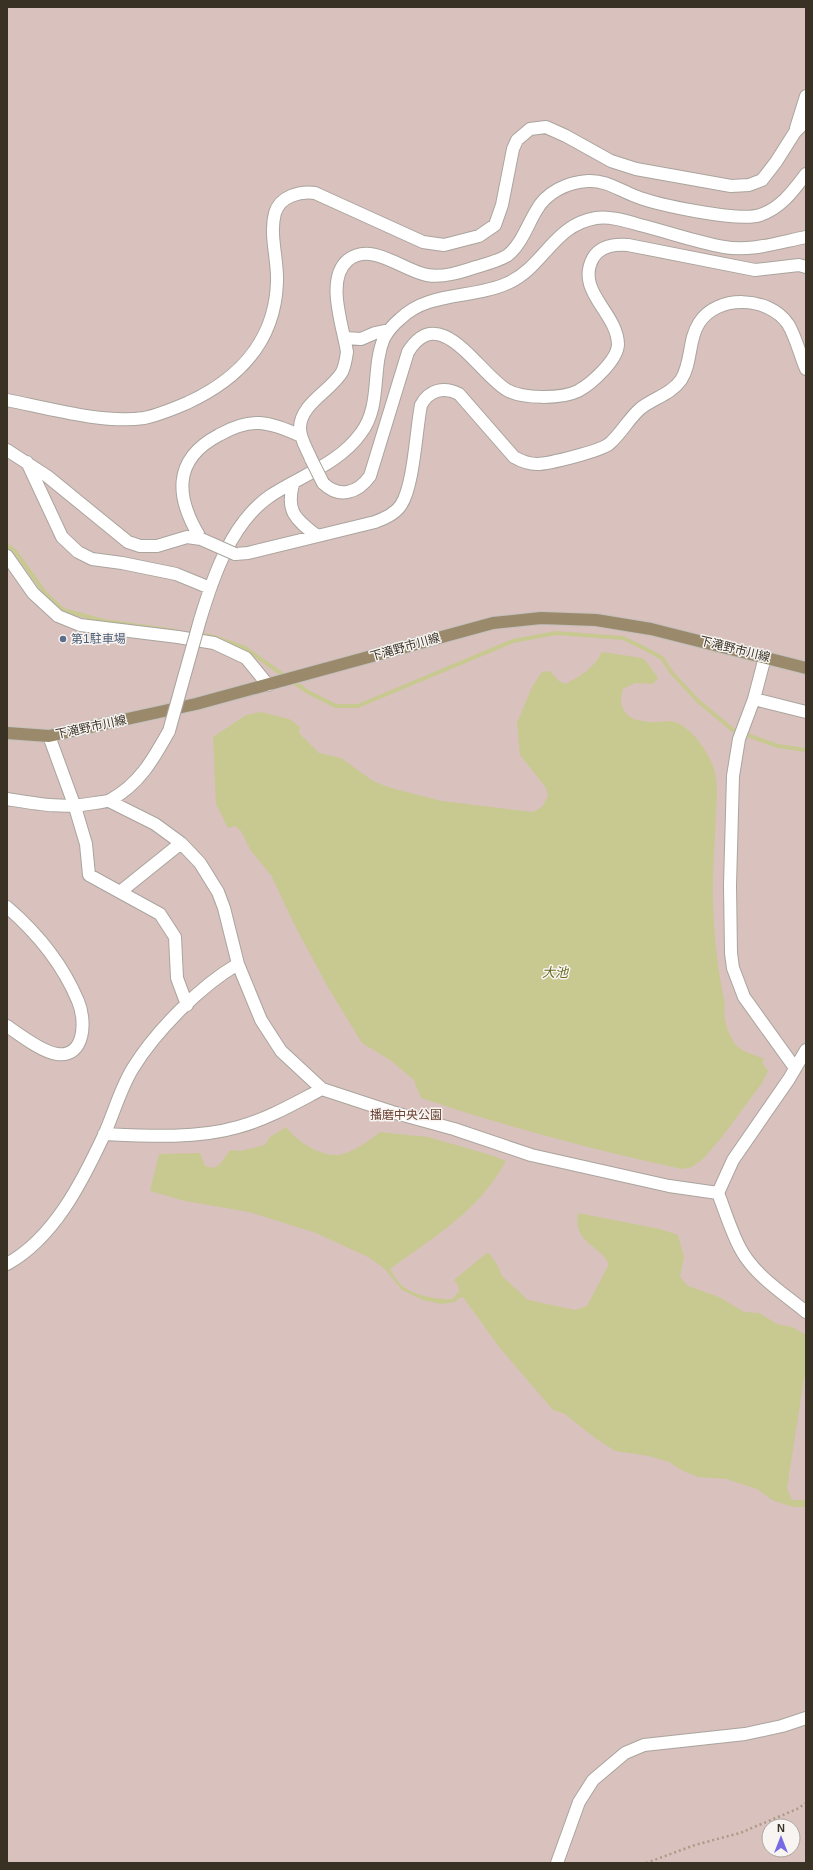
<svg xmlns="http://www.w3.org/2000/svg" width="813" height="1870" viewBox="0 0 813 1870" font-family="Helvetica,'Noto Sans JP',sans-serif">
  <style>
    .green { fill: #d9c1bd; fill-rule: evenodd }
    .water { fill: #c8c990 }
    .lines { fill: none; stroke-linecap: round; stroke-linejoin: round }
    .stream { stroke: #c8c990; stroke-width: 4 }
    .minor-casing { stroke: #aaa49e; stroke-width: 14 }
    .major-casing { stroke: #c4c1bd; stroke-width: 14 }
    .path { stroke: #aa9a86; stroke-width: 2.5; stroke-dasharray: 2 3; stroke-linecap: butt }
    .minor { stroke: #fff; stroke-width: 12 }
    .major { stroke: #9b896c; stroke-width: 12 }
    .minor-bridge-casing { stroke: #aaa49e; stroke-width: 14; stroke-linecap: butt }
    .minor-bridge { stroke: #fff; stroke-width: 12 }
    .service-dot { fill: #5c6f8a; stroke: #f7f4f2; stroke-width: 1.5 }
    .labels { text-anchor: middle; stroke-width: 3; stroke-linejoin: round; paint-order: stroke }
    .service-label { font-size: 12px; fill: #4e5e75; stroke: #f7f4f2; text-anchor: start }
    .street-label { font-size: 12px; fill: #393124; stroke: #f7f4f2 }
    .park-label { font-size: 12px; fill: #6b4233; stroke: #f7f4f2 }
    .water-label { font-size: 13px; font-style: italic; fill: #6b6e25; stroke: #f7f4f2 }
  </style>
  <rect width="100%" height="100%" fill="#eae5e2"/>
  <path class="green" d="M7 7H806V1863H7ZM769 1826H793V1850H769Z"/>
  <path class="water" d="M602 652 642 658 646 661 658 678 653 684 635 683 623 689C615 715 634 723 657 722 663 722 670 720 675 722 691 728 704 746 711 761 719 778 717 798 716 815 715 844 712 874 713 903 714 938 718 971 725 1005 722 1018 729 1038 738 1047 744 1052 756 1055 764 1059L762 1063 768 1071 762 1083 722 1137 703 1159 692 1167 682 1169C594 1150 507 1127 421 1098L414 1080 390 1060 362 1043 329 989 295 926 271 875 251 851 241 831 235 826 228 828 216 804 213 737 246 715 261 712 289 719 300 727 299 733 319 753 341 758 373 781 391 788 442 801 533 812 542 807 548 796 546 788 520 755 517 723 532 687 542 672 550 671 559 681 565 684C581 676 594 668 602 652Z
    M286 1127C297 1141 315 1153 333 1155 349 1156 369 1141 380 1132L428 1137 491 1155 506 1161C478 1212 435 1236 390 1269 393 1274 397 1281 401 1285 414 1296 438 1300 453 1299L459 1291 458 1285 454 1280 488 1252 497 1264 502 1276 528 1300 575 1310 587 1306 609 1264C599 1244 573 1244 578 1213L660 1229 678 1235 684 1257 680 1277 688 1286 719 1297 744 1312 759 1313 777 1324 792 1327 806 1335V1366L787 1488 792 1500H806V1507H793L772 1500 757 1489 726 1479 698 1477 683 1471 669 1462 649 1456 615 1451 595 1438 565 1414 553 1410 499 1347 463 1297 459 1298 455 1302 441 1304 423 1300 402 1290 385 1269 370 1258 316 1233 249 1212 185 1201 150 1191 159 1154 200 1153 205 1166 214 1168 220 1164 230 1150 240 1151 265 1145 270 1137Z"/>
  <g class="lines">
    <path class="stream" d="M7 545 15 551 45 593 63 610 104 621 176 631
      M198 634 214 637 245 648 286 677
      M292 681 308 692 336 706H358L513 641 556 633 623 638 644 648 662 658 672 673 698 701 733 730 778 746 806 750"/>
    <g class="minor-casing">
      <path id="minor" d="M796 128 806 96
        M345 338 361 339 375 333 389 330
        M7 400C47 408 104 424 144 418 159 415 173 409 187 403 239 379 275 342 277 282 278 259 269 235 275 213 280 196 300 191 315 193L423 242 444 245 479 236 495 225 502 205 513 149 517 140 530 129 546 127 566 136 611 161 636 169 731 186 749 185 762 180 776 162 795 132 806 121
        M7 450 47 476 128 542 140 546H157L187 537 201 539
        M311 459C307 449 300 439 300 428 300 404 331 391 342 372 345 366 346 359 347 352 343 326 325 279 348 260 372 241 403 271 427 275 443 278 461 272 476 267 486 264 499 261 508 255 522 243 527 226 536 211 546 192 568 182 588 181 606 180 619 190 635 196 657 205 739 222 760 215 781 208 793 191 806 174
        M27 462 62 537 78 552 92 559 122 563 176 574 210 588
        M323 483C339 499 358 493 370 476L408 352C440 300 479 374 507 390 522 399 562 399 578 391 591 384 618 360 618 344 617 312 575 291 593 258 600 246 615 244 628 245L755 270 799 265 806 267
        M293 484C286 511 295 519 316 535
        M201 539C176 499 171 460 219 435 231 428 245 422 260 423 274 424 288 430 301 436
        M235 554 248 553 375 522C385 518 395 514 401 505 414 485 416 430 421 405 429 390 444 386 459 394L514 457C521 461 528 464 537 464 549 464 600 451 609 444 621 434 629 418 641 408 654 398 671 394 681 380 692 363 688 340 699 323 717 294 769 296 788 324 796 337 800 355 806 369
        M7 556 33 593 58 616 80 625 178 637 214 643 246 658 268 685
        M200 620C213 577 231 523 270 496 300 476 339 464 361 433 382 405 371 369 384 338 388 331 394 324 400 319 428 291 473 299 508 283 544 267 553 225 596 218 610 216 626 221 640 225 668 232 696 242 724 247 751 252 780 242 806 237
        M765 657 754 699 739 739 733 776 730 885 731 953 733 968 744 997 795 1068
        M754 699 806 712
        M49 736 75 807 86 844 89 875 160 914 175 937 177 978 187 1005
        M7 799C38 804 64 809 95 803 100 802 106 802 110 800 139 785 154 758 169 731
        M109 801 155 824 181 843 200 863 218 892 224 908 238 964 261 1020 281 1051 322 1089 392 1112 454 1129 531 1155 669 1186 718 1193
        M120 892 181 843
        M7 907C36 932 63 965 78 1001 86 1019 86 1058 57 1054 42 1052 20 1035 7 1026
        M806 1050 789 1079 733 1160 718 1193C725 1211 731 1231 740 1248 754 1275 783 1293 806 1312
        M104 1134C146 1136 197 1139 238 1127 268 1119 295 1103 322 1089
        M7 1264C54 1238 82 1182 104 1135 114 1113 120 1089 133 1068 156 1031 200 986 238 964
        M557 1863 579 1802 593 1780 625 1753 644 1745 745 1734 782 1726 806 1718"/>
    </g>
    <g class="major-casing">
      <path id="major" d="M7 733 49 736 196 704 493 623 541 618 596 620 651 629 806 668"/>
    </g>
    <path class="path" d="M646 1863 695 1845 740 1833 797 1809 806 1803"/>
    <use href="#minor" class="minor"/>
    <use href="#major" class="major"/>
    <g class="minor-bridge-casing">
      <path id="minor-bridge" d="M311 459 323 483
        M201 539 235 554
        M169 731 200 620"/>
    </g>
    <use href="#minor-bridge" class="minor-bridge"/>
  </g>
  <circle class="service-dot" cx="63" cy="639" r="4"/>
  <g class="labels">
    <g class="service-label">
      <text x="71" y="643">第1駐車場</text>
    </g>
    <g class="street-label">
      <text transform="translate(405 647) rotate(-16)" y="4">下滝野市川線</text>
      <text transform="translate(735 649) rotate(14)" y="4">下滝野市川線</text>
      <text transform="translate(91 727) rotate(-12)" y="4">下滝野市川線</text>
    </g>
    <g class="park-label">
      <text x="406" y="1119">播磨中央公園</text>
    </g>
    <g class="water-label">
      <text x="555" y="977">大池</text>
    </g>
  </g>
  <rect width="813" height="1870" fill="none" stroke="#393124" stroke-width="16"/>
  <g transform="translate(781 1838)"><circle r="19" fill="#f7f4f2" stroke="#aba6a0"/>
  <path d="M0-3L7 15L0 10L-7 15Z" fill="#7769e2"/>
  <text y="-6" font-size="11" font-weight="bold" text-anchor="middle" fill="#393124">N</text>
  </g>
</svg>
